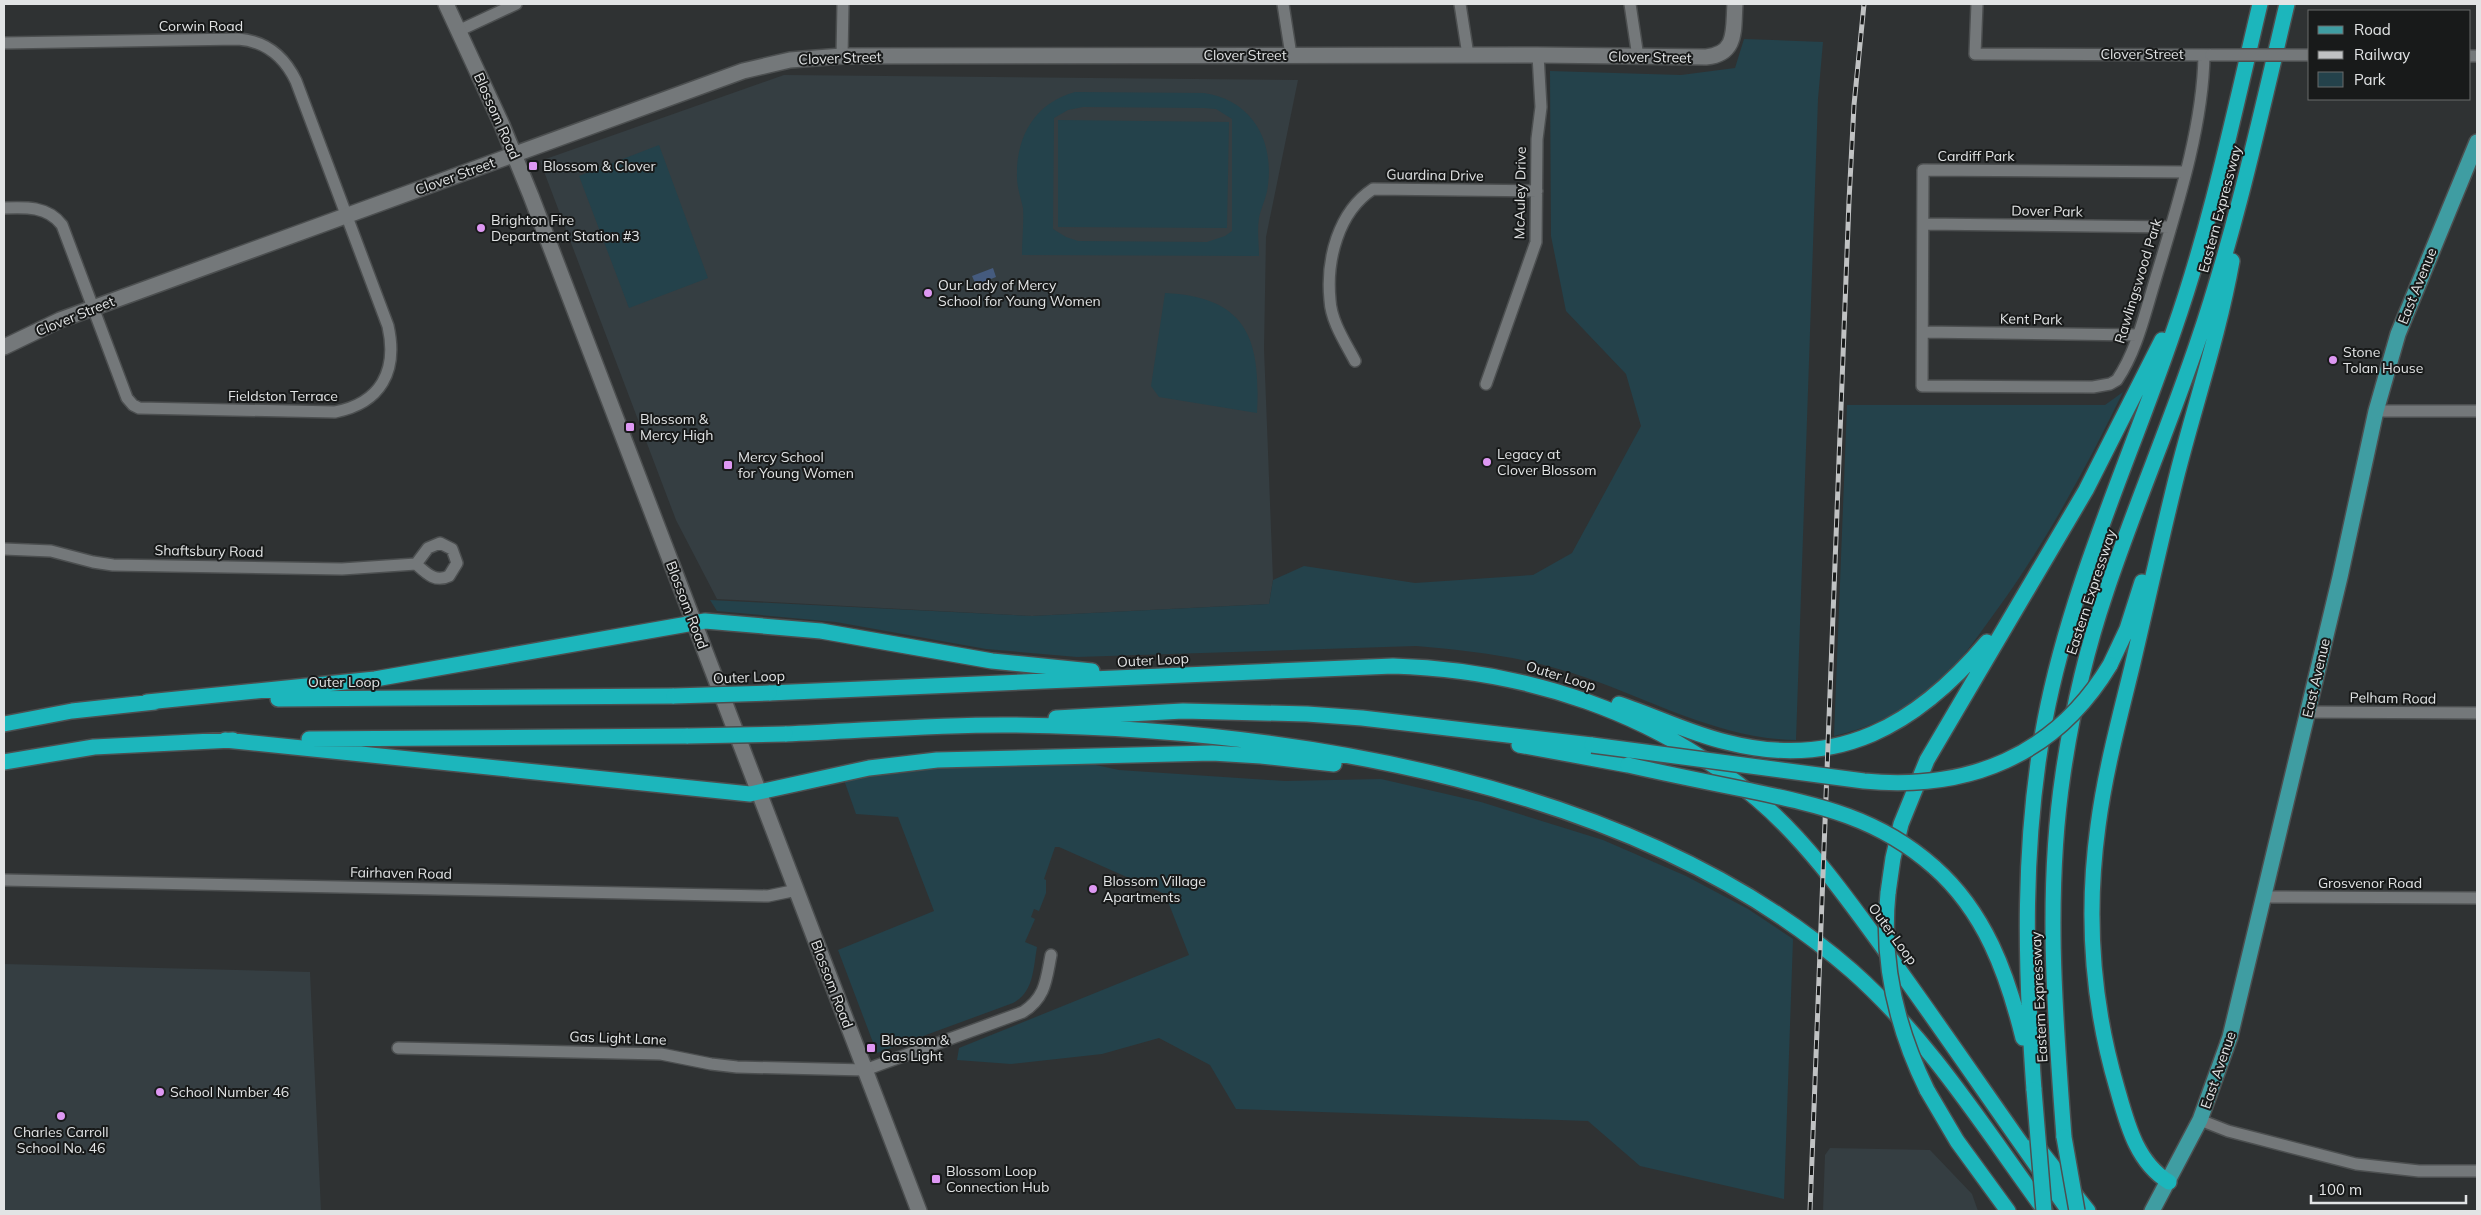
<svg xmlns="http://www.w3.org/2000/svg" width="2481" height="1215" viewBox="0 0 2481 1215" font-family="Mulish,sans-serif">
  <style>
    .built { fill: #353e42 }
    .green { fill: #24424b; fill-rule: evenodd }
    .water { fill: #455b7e }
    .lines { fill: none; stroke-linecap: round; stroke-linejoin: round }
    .street-casing { stroke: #4c4f50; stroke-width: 14 }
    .secondary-casing { stroke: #4c4f50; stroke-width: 18 }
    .primary-casing { stroke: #4c4f50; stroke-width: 18 }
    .highway-casing { stroke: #4c4f50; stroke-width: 18 }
    .street { stroke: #74787a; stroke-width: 11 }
    .secondary { stroke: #74787a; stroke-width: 15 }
    .primary { stroke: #3f9da2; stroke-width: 15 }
    .highway { stroke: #1cb6bc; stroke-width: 15 }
    .rail-casing { stroke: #c0c2c3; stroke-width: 5 }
    .rail { stroke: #181a1a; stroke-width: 3; stroke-dasharray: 9; stroke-linecap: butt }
    .street-bridge-casing { stroke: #4c4f50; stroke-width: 14; stroke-linecap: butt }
    .highway-bridge-casing { stroke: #4c4f50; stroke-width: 18; stroke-linecap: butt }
    .street-bridge { stroke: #74787a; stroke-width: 11 }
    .highway-bridge { stroke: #1cb6bc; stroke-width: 15 }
    .poi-dot { fill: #de98f3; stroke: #181a1a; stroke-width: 2 }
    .labels { text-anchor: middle; stroke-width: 4; stroke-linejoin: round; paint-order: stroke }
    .street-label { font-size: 14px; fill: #e2e4e5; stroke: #181a1a }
    .poi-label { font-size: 14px; fill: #e2e4e5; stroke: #181a1a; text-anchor: start }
  </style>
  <rect width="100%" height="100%" fill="#2f3233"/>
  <path class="built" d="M784 75 1298 80 1266 237 1264 349 1273 580 1269 604 1032 616 717 599 676 520 540 161Z
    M4 964 310 972 321 1211H4Z
    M1830 1148 1930 1150 1972 1194 1978 1211H1823L1825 1155Z"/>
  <path class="green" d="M1744 39 1823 42 1818 99 1796 740C1721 739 1656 702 1587 678 1532 658 1474 651 1416 646L1077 657 986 649 836 622 717 611 710 600 1032 616 1269 604 1273 580 1304 566 1415 583 1533 575 1572 553 1641 426 1626 374 1566 311 1551 236 1550 71 1681 75 1735 68Z
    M1075 92 1204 93C1251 100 1274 139 1268 185 1267 197 1261 207 1259 218 1257 230 1259 244 1259 256L1022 255C1022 239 1024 223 1023 208 1021 198 1017 188 1017 177 1016 136 1035 103 1075 92ZM1083 107 1204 108 1216 109 1232 119V231L1225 236 1207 242 1078 241 1066 237 1053 229 1054 118 1068 110Z
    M1058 120 1229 122 1227 228 1058 227Z
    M659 145 708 278 629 308 579 176Z
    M1165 293C1247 297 1261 339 1257 413L1159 397 1151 386Z
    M2123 392C2085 470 2043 548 1991 618 1975 640 1960 662 1941 680 1912 708 1873 727 1834 736L1847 405H2105Z
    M1082 762 1119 770 1285 781 1381 779 1481 802 1603 840 1686 876 1748 909 1793 939 1784 1199 1640 1166 1588 1121 1236 1109 1210 1065 1159 1038 1102 1054 1011 1064 957 1060 959 1048 1189 955 1165 894 1059 847H1055L1044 879 1046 880V893L1039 911 1034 909 1031 917 1035 919 1025 942 1037 947C1033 969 1034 992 1013 1003L877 1053 838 950 934 911 898 817 856 814 844 780C921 762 1003 764 1082 762Z"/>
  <path class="water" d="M993 268 996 277 976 285 972 276Z"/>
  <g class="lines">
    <g class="street-casing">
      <path id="street" d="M1283 4 1291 55
        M1460 4 1468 55
        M1630 4 1638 57
        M1977 4 1975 54 2210 55
        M458 31 516 4
        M4 43 238 39C266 41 284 56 296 81L388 326C398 371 381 403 335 412L139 408 133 405 127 398 62 225C48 206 25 207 4 208
        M842 56 843 4
        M2470 56H2477
        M2185 172 1923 170 1922 386 2093 387 2110 384 2117 380C2136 352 2144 317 2154 284 2175 213 2203 129 2204 55
        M1923 224 2171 227
        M1923 332 2138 335
        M1355 361C1345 342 1331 321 1330 300 1326 260 1338 212 1373 189L1537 191
        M1486 384 1536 242 1537 139 1541 107 1538 55
        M2376 411H2477
        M440 543 452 549 457 563 449 576C435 583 426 573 416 564L428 548Z
        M4 549 51 551 93 562 113 565 342 569 416 564
        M2308 712 2477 713
        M4 880 768 896 797 890
        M2263 897 2477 898
        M398 1048 661 1054 711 1064 737 1067 865 1070 1023 1012C1046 997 1046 980 1051 955
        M2200 1120 2228 1131 2356 1164 2419 1171H2477"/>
    </g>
    <g class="secondary-casing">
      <path id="secondary" d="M446 4 502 125 531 196 919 1211
        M4 347 60 320 93 308 743 71 790 60 842 56 1538 55 1706 57C1738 54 1733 29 1735 4"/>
    </g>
    <g class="primary-casing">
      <path id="primary" d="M2152 1211 2200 1120 2230 1037 2340 577 2376 411 2398 334 2477 142"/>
    </g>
    <g class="highway-casing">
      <path id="highway" d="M2110 665 2127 629 2142 582
        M769 693 1393 666C1526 670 1655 712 1757 799 1810 844 1851 904 1892 960 1952 1043 2009 1128 2069 1211
        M278 699 674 696
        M147 702 375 679 705 621 821 631 992 661 1092 671
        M1619 704C1655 716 1689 733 1726 742 1838 771 1917 725 1987 642
        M1056 718 1183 711 1307 714 1362 718 1592 745
        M4 724 72 711 155 702
        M785 734C862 731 938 724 1014 725 1291 729 1637 783 1852 971 1929 1039 1985 1129 2045 1211
        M309 739 688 736
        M225 740 750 794 869 768 937 760 1212 753 1261 756 1334 764
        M1519 745 1628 765
        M4 762 94 747 233 740
        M1934 867C1985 912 2007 973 2023 1038
        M1888 893 1893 858 1901 824 1927 760 2086 490 2162 340
        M1927 1090 1957 1141 2008 1211
        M2034 1090C2025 965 2022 843 2045 720 2071 584 2130 460 2174 330 2211 224 2234 113 2260 4
        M2064 1137C2055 1016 2045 895 2063 774 2072 712 2086 651 2106 592 2134 508 2169 427 2197 344 2235 233 2260 118 2287 4
        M2035 1144 2088 1211
        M2169 1182C2136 1162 2127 1123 2117 1088 2092 1003 2086 914 2098 826 2105 772 2119 720 2132 667 2147 603 2161 539 2177 475 2195 404 2219 334 2232 261"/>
    </g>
    <use href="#street" class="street"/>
    <use href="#secondary" class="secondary"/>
    <use href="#primary" class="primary"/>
    <use href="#highway" class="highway"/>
    <g class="rail-casing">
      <path id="rail" d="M1810 1211 1849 201 1854 105 1864 4"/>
    </g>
    <use href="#rail" class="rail"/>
    <g class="street-bridge-casing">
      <path id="street-bridge" d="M2211 55H2310"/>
    </g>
    <g class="highway-bridge-casing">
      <path id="highway-bridge" d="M674 696 769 693
        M688 736 785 734
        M1592 745 1864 781C1968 791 2055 756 2110 665
        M1628 765C1667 774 1707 782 1747 790 1818 805 1878 817 1934 867
        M1888 893C1881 962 1897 1029 1927 1090
        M2034 1090 2044 1211
        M2064 1137 2077 1211"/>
    </g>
    <use href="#street-bridge" class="street-bridge"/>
    <use href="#highway-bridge" class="highway-bridge"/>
  </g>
  <g class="poi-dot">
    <rect x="528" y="161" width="10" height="10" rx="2.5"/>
    <circle cx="481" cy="228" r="5"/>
    <circle cx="928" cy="293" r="5"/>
    <circle cx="2333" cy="360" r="5"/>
    <rect x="625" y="422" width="10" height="10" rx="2.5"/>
    <circle cx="1487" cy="462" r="5"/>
    <rect x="723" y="460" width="10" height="10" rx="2.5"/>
    <circle cx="1093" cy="889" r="5"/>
    <rect x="866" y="1043" width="10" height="10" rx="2.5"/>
    <circle cx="160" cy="1092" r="5"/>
    <circle cx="61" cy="1116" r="5"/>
    <rect x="931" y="1174" width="10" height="10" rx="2.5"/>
  </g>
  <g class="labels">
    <g class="street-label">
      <text x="201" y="31">Corwin Road</text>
      <text x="2142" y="59">Clover Street</text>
      <text x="1245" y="60">Clover Street</text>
      <text transform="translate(1650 57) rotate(1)" y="5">Clover Street</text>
      <text transform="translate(840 58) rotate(-2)" y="5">Clover Street</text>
      <text transform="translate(497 116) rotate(66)" y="5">Blossom Road</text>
      <text x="1976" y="161">Cardiff Park</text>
      <text transform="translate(1435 175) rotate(1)" y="5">Guardina Drive</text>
      <text transform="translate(455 176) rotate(-20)" y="5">Clover Street</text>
      <text transform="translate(1520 193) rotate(-89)" y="5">McAuley Drive</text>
      <text transform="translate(2220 209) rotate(-75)" y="5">Eastern Expressway</text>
      <text transform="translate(2047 211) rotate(1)" y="5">Dover Park</text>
      <text transform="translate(2138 281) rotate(-73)" y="5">Rawlingswood Park</text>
      <text transform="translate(2417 286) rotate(-68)" y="5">East Avenue</text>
      <text transform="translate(75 316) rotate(-22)" y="5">Clover Street</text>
      <text transform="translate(2031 319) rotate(1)" y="5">Kent Park</text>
      <text x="283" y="401">Fieldston Terrace</text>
      <text transform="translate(209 551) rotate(1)" y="5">Shaftsbury Road</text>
      <text transform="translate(2091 592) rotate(-72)" y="5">Eastern Expressway</text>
      <text transform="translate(687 605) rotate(69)" y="5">Blossom Road</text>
      <text transform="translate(1153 660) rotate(-3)" y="5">Outer Loop</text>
      <text transform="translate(1561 676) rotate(17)" y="5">Outer Loop</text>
      <text transform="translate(749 677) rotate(-2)" y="5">Outer Loop</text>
      <text transform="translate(2316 678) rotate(-77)" y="5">East Avenue</text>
      <text x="344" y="687">Outer Loop</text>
      <text transform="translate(2393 698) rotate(1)" y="5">Pelham Road</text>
      <text transform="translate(401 873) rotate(1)" y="5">Fairhaven Road</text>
      <text x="2370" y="888">Grosvenor Road</text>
      <text transform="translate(1893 934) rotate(54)" y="5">Outer Loop</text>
      <text transform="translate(832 984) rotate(69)" y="5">Blossom Road</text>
      <text transform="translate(2039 997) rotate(-93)" y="5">Eastern Expressway</text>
      <text transform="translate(618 1038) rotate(2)" y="5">Gas Light Lane</text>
      <text transform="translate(2218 1070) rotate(-71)" y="5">East Avenue</text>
    </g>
    <g class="poi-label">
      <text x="543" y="171">Blossom &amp; Clover</text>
      <text x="491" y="225">Brighton Fire<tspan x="491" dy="16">Department Station #3</tspan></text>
      <text x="938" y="290">Our Lady of Mercy<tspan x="938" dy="16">School for Young Women</tspan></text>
      <text x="2343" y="357">Stone<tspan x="2343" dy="16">Tolan House</tspan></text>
      <text x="640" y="424">Blossom &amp;<tspan x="640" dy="16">Mercy High</tspan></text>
      <text x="1497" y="459">Legacy at<tspan x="1497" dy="16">Clover Blossom</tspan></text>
      <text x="738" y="462">Mercy School<tspan x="738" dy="16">for Young Women</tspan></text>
      <text x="1103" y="886">Blossom Village<tspan x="1103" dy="16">Apartments</tspan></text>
      <text x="881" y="1045">Blossom &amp;<tspan x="881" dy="16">Gas Light</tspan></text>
      <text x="170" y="1097">School Number 46</text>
      <text x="61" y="1137" text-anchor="middle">Charles Carroll<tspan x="61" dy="16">School No. 46</tspan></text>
      <text x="946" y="1176">Blossom Loop<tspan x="946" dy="16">Connection Hub</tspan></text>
    </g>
  </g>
  <rect width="2481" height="1215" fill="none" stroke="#e2e4e5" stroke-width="10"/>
  <rect x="2308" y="10" width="162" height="90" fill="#181a1a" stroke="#696b6b"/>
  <rect x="2318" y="26" width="25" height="8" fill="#3f9da2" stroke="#696b6b"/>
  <text x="2354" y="35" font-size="15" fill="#e2e4e5">Road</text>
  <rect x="2318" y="51" width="25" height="8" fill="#c0c2c3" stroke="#696b6b"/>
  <text x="2354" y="60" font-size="15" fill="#e2e4e5">Railway</text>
  <rect x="2318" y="72" width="25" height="15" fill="#24424b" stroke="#696b6b"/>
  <text x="2354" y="85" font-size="15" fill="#e2e4e5">Park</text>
  <path d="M2311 1195v8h155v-8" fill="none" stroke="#e2e4e5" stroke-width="2.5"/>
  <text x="2318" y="1195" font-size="15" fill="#e2e4e5" stroke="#181a1a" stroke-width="4" paint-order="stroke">100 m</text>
</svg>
